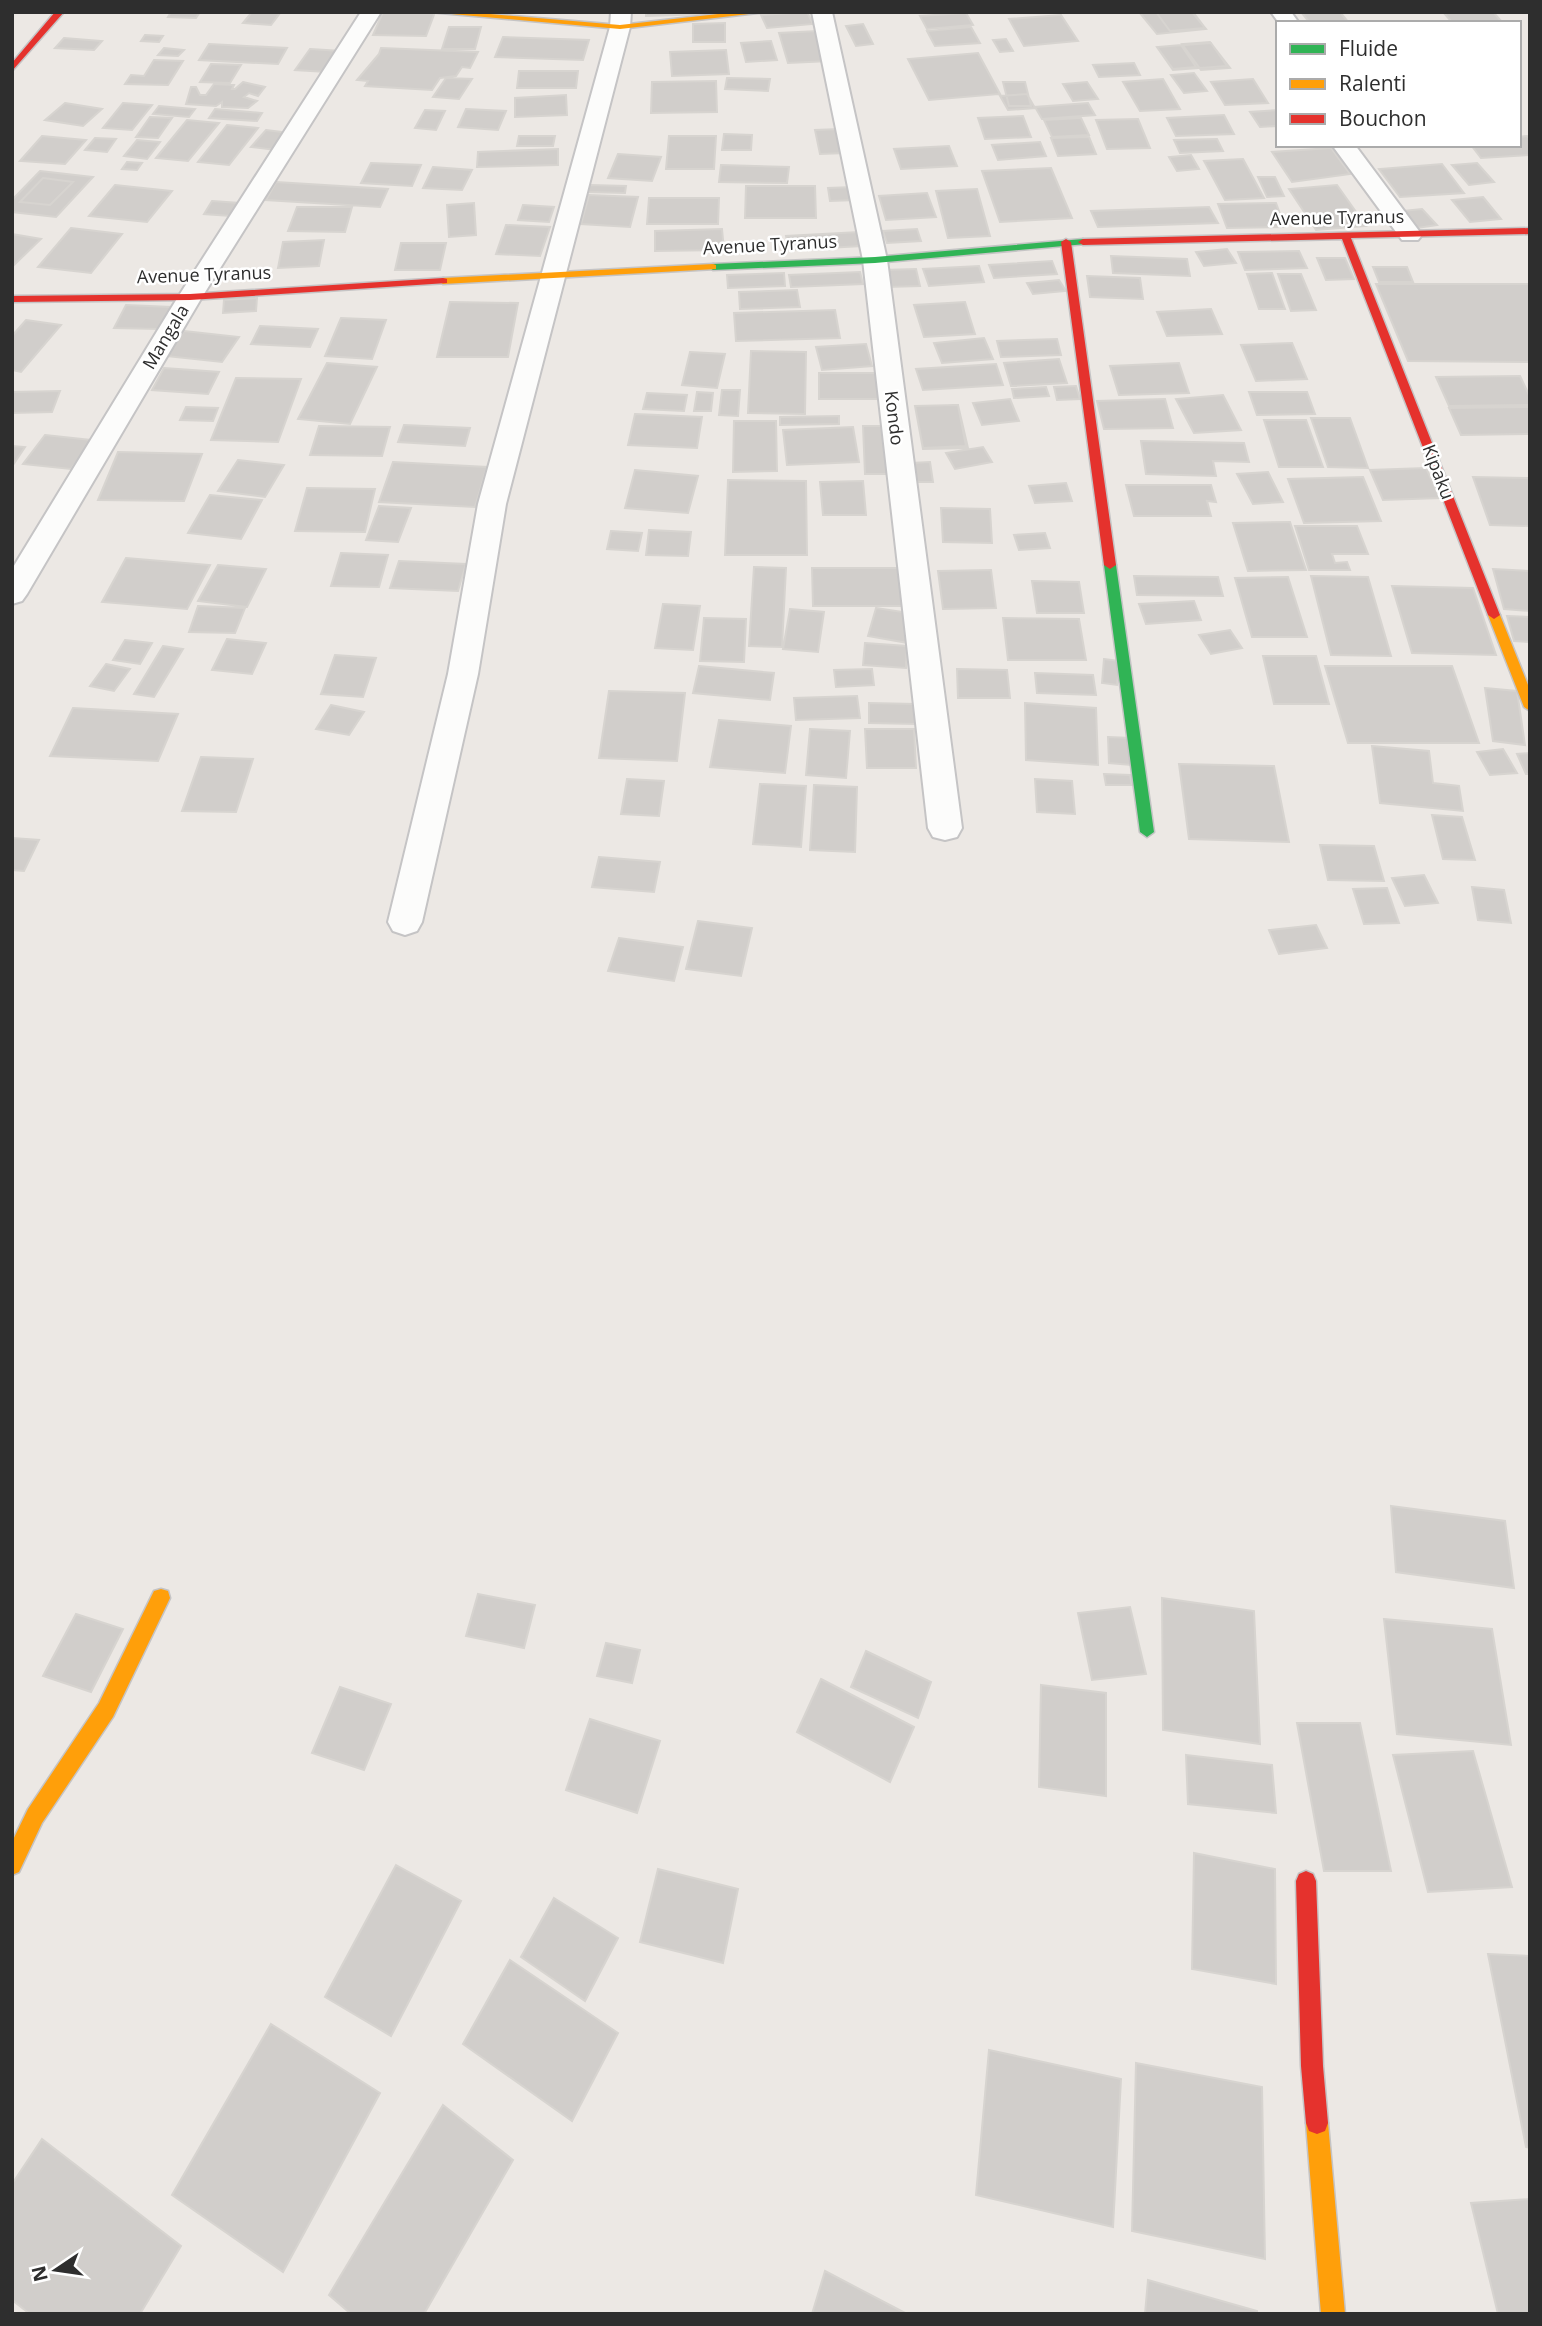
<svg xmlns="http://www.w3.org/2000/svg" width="1542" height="2326" viewBox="0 0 1542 2326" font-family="'Open Sans',sans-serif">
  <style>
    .building { fill: #d1cecb; stroke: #d7d4d0; stroke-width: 2 }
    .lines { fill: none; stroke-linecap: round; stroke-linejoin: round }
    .street-casing { stroke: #c5c4c5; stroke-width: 4 }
    .fast-casing { stroke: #c5c4c5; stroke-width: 3 }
    .slow-casing { stroke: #c5c4c5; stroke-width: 3 }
    .jam-casing { stroke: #c5c4c5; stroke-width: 3 }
    .street { fill: #fcfcfb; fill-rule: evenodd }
    .fast { fill: #30b455; fill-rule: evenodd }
    .slow { fill: #ff9f0a; fill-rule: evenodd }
    .jam { fill: #e5322d; fill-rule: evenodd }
    .labels { text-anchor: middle; stroke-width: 5; stroke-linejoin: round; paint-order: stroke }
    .far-street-label { font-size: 18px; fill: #2e2e2e; stroke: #fff }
  </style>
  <rect width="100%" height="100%" fill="#ece8e4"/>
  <path class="building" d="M171 12H200L196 18 168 17Z
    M252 12H268L280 13 271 25 243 23Z
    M383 12H435L426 36 373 35Z
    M646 12H710V14L646 16Z
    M807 12 813 24 767 28 761 15Z
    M1139 12H1192L1206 29 1157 34Z
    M1156 12H1193L1205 28 1170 31Z
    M1301 12H1340L1349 23H1310Z
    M1443 12H1493L1503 23H1435L1451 21Z
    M966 13 973 25 927 29 920 16Z
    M1061 15 1078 41 1024 46 1009 19Z
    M725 23V42H693V24Z
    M863 24 873 44 856 46 846 26Z
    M449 27H481L475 49H442Z
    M971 27 980 43 935 46 927 31Z
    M818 31 829 61 788 63 779 33Z
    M145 35 163 36 159 42 141 41Z
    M503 37 589 40 583 60 495 57Z
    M64 38 102 41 94 50 55 48Z
    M1006 39 1013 51 1000 52 993 40Z
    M771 41 777 60 746 62 741 43Z
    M1210 42 1230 68 1201 70 1182 44Z
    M1211 43 1227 66 1173 70 1157 47Z
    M209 44 287 48 278 64 199 60Z
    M1181 45 1196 67 1173 69 1157 47Z
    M164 48 184 50 178 56 158 55Z
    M381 48 478 52 470 68 462 67 456 76 440 78 432 90 365 86 368 81 357 80 379 54Z
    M310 49 341 51 327 72 295 70Z
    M726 50 729 74 672 76 670 52Z
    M978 53 1000 94 929 100 908 59Z
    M154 60 183 61 168 85 125 84 131 75 144 76Z
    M1134 63 1140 75 1099 77 1093 65Z
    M211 64 241 65 230 83 200 82Z
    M519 71H578L576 88H517Z
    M1194 73 1207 91 1184 93 1171 75Z
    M446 78 472 79 459 99 433 97Z
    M727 78 770 79 768 91 725 89Z
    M1163 79 1180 109 1140 111 1123 82Z
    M1253 79 1268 103 1225 105 1211 82Z
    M716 81 717 112 651 113 652 82Z
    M243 82 265 87 258 96 249 93 244 97 257 101 248 108 222 107V102L216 106 186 104 191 87H196L200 95H206L214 84 234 85 232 89H235Z
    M1003 82H1025L1031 106H1009Z
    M1087 82 1098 99 1073 101 1063 84Z
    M1027 94 1035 108 1008 110 1000 96Z
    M566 95 567 115 515 117V98Z
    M65 103 102 109 83 126 45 120Z
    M123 103 152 105 132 130 103 128Z
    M1088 103 1095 115 1042 119 1035 107Z
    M159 106 195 109 189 117 153 114Z
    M215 109 262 113 257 121 209 118Z
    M466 109 506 111 498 130 458 127Z
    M425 110 445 111 436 130 415 128Z
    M1278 110V129L1276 126 1260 127 1250 112Z
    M1224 115 1234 134 1176 136 1167 118Z
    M1023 116 1031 137 985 139 978 118Z
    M150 117 172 118 158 138 136 137Z
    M1081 118 1089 135 1052 137 1044 120Z
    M1138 119 1150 148 1107 149 1096 120Z
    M187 120 219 123 188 161 156 158Z
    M227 125 258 128 229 165 198 162Z
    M840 129 846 153 820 154 815 130Z
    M266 130 290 133 276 150 251 147Z
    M724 134 752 135 751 150H722Z
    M42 136 86 140 65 164 20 161Z
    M519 136H555L553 146H517Z
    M669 136H716L714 169H666Z
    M1527 136 1530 139V155L1481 158 1471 145H1519V137Z
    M1089 137 1096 154 1058 156 1051 138Z
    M95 138 116 139 107 152 85 150Z
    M1217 139 1223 151 1180 153 1174 140Z
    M137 140 160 142 147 159 124 156Z
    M1040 142 1046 156 998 160 992 145Z
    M949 146 957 166 901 169 894 149Z
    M1331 148 1350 174 1292 182 1272 152Z
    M558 149V165L477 167 478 152Z
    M618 154 661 157 652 181 608 178Z
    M1191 155 1199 169 1177 171 1169 157Z
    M1243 159 1264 198 1225 200 1204 161Z
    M127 162 142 163 137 170 122 169Z
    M371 163 421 165 412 186 361 183Z
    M1477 163 1494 182 1469 185 1452 165Z
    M1442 164 1464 193 1400 197 1379 169Z
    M721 165 789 167 787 183 719 182Z
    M433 167 472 170 462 190 423 188Z
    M1051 168 1072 218 1000 222 982 171Z
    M40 171 93 177 56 217 12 212V200Z
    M1258 177H1275L1284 196 1267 197Z
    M43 178 73 182 50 205 20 202Z
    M276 182 388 189 380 207 266 200Z
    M115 185 172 191 147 222 89 216Z
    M590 185 626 186 625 193 588 192Z
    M1337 185 1366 226 1316 230 1289 189Z
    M746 186H815L816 218H745Z
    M854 187 856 200 830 201 828 188Z
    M977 189 990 236 948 238 936 191Z
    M927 193 936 217 886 220 879 196Z
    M589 195 638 197 630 227 581 224Z
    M1483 197 1501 219 1470 222 1452 200Z
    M649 198H719L718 224H647Z
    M212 201 239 203 231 216 204 214Z
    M474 203 476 235 449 237 447 205Z
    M1276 203 1285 227 1227 228 1218 204Z
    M523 205 554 207 549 222 518 220Z
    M297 207H352L345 232 288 231Z
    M1209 207 1218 223 1098 227 1091 211Z
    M1422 209 1437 225 1417 228 1402 211Z
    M506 225 550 227 540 256 496 254Z
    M71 228 122 234 91 273 38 267Z
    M722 229 724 250 655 251V231Z
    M917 229 921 241 887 243 883 231Z
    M859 232 862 246 789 250 786 236Z
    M12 234 41 239 13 266H12Z
    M324 240 319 266 278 268 283 242Z
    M401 243H446L440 270H395Z
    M1227 249 1236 263 1204 266 1196 252Z
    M1299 251 1307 268 1245 270 1238 252Z
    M1111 256 1187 259 1190 276 1113 273Z
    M1317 258H1345L1354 279 1326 280Z
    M1052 261 1057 274 994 278 989 265Z
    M979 266 984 282 929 286 923 269Z
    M1373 267H1407L1413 282H1379Z
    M916 269 920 286 886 287 883 270Z
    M860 272 863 284 791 287 789 275Z
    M784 273 785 286 728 288 727 275Z
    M1272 273 1285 309H1259L1247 274Z
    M1278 274H1301L1316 310 1291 311Z
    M1087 276 1140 278 1143 299 1090 297Z
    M1059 280 1066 291 1033 294 1027 283Z
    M1376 284H1530V362L1408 361Z
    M797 290 800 307 740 309 739 292Z
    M257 298 256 311 223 313 224 300Z
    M450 302 518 303 508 357H437Z
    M965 302 975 334 924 337 914 305Z
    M126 305 171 307 160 329 114 328Z
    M1211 309 1222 334 1167 336 1157 312Z
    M835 310 840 338 736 341 734 313Z
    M341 318 386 320 372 359 325 356Z
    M26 320 61 325 21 372 12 370V336Z
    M260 326 318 329 310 347 251 344Z
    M184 331 239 337 222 362 166 356Z
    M984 338 993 359 942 363 934 343Z
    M1057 339 1061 355 1001 357 997 341Z
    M1292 343 1307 379 1256 381 1241 345Z
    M866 344 872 366 822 370 816 347Z
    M751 351 806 352 805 414 748 413Z
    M690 352 725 354 717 388 682 385Z
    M1059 359 1067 383 1011 386 1004 363Z
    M327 363 377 367 350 424 298 419Z
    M1179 363 1189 393 1119 395 1110 366Z
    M996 364 1003 385 923 390 916 369Z
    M164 368 219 372 208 394 152 390Z
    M819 373H878L880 399H819Z
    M1520 376 1530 397V405L1449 406 1436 377Z
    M236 378 301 379 278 442 211 440Z
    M1076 386 1080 399 1057 400 1054 387Z
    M1046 387 1049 396 1014 398 1012 389Z
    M722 390H740L738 416 719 415Z
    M60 391 52 412 12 413V392Z
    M697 392 713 393 711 411H694Z
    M1249 392H1307L1315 414 1257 415Z
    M647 393 687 395 684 411 643 409Z
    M1223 395 1241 430 1194 433 1176 399Z
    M1010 399 1019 421 982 425 973 403Z
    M1165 399 1173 428 1104 429 1097 401Z
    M958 405 966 446 923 448 915 406Z
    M958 405 968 448 923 449 915 406Z
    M186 407 218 408 213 421 180 420Z
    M1530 407V434L1461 435 1449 408Z
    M635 414 702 417 697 448 628 445Z
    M839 416V424L780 425V417Z
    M1311 418H1350L1368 468 1328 467Z
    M1264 420H1306L1323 467H1279Z
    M734 421H776L777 471 733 472Z
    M404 425 470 428 465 446 398 442Z
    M319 426 390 427 382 456 310 455Z
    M863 426H886L889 474H865Z
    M853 427 859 462 787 465 783 430Z
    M45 435 92 440 71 469 23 464Z
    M1141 441 1244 443 1249 462 1213 461 1216 476 1146 474Z
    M12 446 25 447 13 465H12Z
    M983 447 992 462 955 469 946 453Z
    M118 452 202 454 184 501 98 500Z
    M238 460 284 465 265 497 218 491Z
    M393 462 487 467 475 507 379 502Z
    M930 462 933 482H915L911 463Z
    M1426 468 1440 498 1383 500 1370 470Z
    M635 470 698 476 688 513 625 508Z
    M1268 472 1283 502 1253 504 1237 474Z
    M1363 477 1381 521 1304 523 1288 479Z
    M1473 477 1530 478V526L1490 525Z
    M728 480 806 481 807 555H725Z
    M863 481 866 515H823L820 482Z
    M1066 483 1072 501 1035 503 1029 486Z
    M1126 485H1211L1216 502 1207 501 1211 516H1134Z
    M307 488 375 489 365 532 295 531Z
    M210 495 262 500 241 539 188 533Z
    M379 506 411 508 398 542 366 540Z
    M941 508 990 509 992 543 943 542Z
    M1290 522 1306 570 1248 571 1233 523Z
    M1295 526H1357L1368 554H1332L1335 563 1347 562 1350 570H1309Z
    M649 530 691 532 688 556 646 555Z
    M611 531 642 533 638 551 607 549Z
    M1045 533 1050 548 1019 550 1014 535Z
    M341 553 388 555 379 587 331 586Z
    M126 558 210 565 187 609 102 602Z
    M399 561 466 564 458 591 390 588Z
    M218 565 266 569 247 607 198 601Z
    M754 567 786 568 782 647 749 646Z
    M812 568H906L908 606H813Z
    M1493 569 1530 571V611L1504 609Z
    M991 570 996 608 943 609 938 571Z
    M1134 576 1218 577 1223 596 1137 595Z
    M1311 576 1368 577 1391 656 1331 655Z
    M1288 577 1307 637H1252L1235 578Z
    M1032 581 1079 582 1084 613H1037Z
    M1392 586 1473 588 1496 655 1412 653Z
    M1194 601 1201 620 1146 624 1139 604Z
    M663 604 700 606 693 650 655 648Z
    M198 606 245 608 235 633 189 632Z
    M876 608 916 614 908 643 868 636Z
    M790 609 824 612 818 652 783 649Z
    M1507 616 1530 617V642L1514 641Z
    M704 618 746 619 744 662 700 661Z
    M1003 618 1079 619 1086 660H1008Z
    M1230 630 1242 648 1211 654 1199 635Z
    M227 639 266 643 252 674 212 670Z
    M125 640 152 643 140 664 113 660Z
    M865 643 907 646 906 668 863 665Z
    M163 646 183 649 154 697 134 694Z
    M335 655 376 658 363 697 321 694Z
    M1263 656H1316L1329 704H1274Z
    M1104 659 1120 661 1117 685 1102 683Z
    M106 664 130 669 114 691 90 686Z
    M699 666 774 673 770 700 693 693Z
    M1325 666H1452L1479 743H1348Z
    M872 669 874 685 836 687 834 670Z
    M957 669 1007 670 1010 698H958Z
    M1035 673 1093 675 1096 695 1037 693Z
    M1485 688 1517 691 1525 745 1493 741Z
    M609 691 685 693 677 761 599 758Z
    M857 696 860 718 796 720 794 698Z
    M869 703 916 704V724L869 723Z
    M1025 703 1096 708 1098 765 1026 760Z
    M331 705 364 712 349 735 316 729Z
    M73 708 178 714 158 761 50 756Z
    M719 720 791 726 785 773 710 767Z
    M810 729 850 731 846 778 806 775Z
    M865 729H914L916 768H867Z
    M1108 737 1131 738V765L1109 763Z
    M1372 746 1429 751 1433 783 1459 786 1463 811 1380 803Z
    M1503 749 1517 773 1490 775 1477 752Z
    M1530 753V774H1526L1517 754Z
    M201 757 253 759 236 812 182 811Z
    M1179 764 1274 766 1289 842 1189 839Z
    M1104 774 1130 775 1132 785H1106Z
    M627 779 664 781 659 816 621 814Z
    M1035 779 1072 781 1075 814 1037 812Z
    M760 784 806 786 801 847 753 844Z
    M814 785 857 787 855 852 810 850Z
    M1432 815 1462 817 1475 860 1443 859Z
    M12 838 39 840 24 871 12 870Z
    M1320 845 1374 846 1384 881 1328 880Z
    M599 857 660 862 654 892 592 887Z
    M1424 875 1438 903 1405 906 1392 878Z
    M1472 887 1504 890 1511 923 1478 920Z
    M1387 888 1399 923 1364 924 1353 889Z
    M698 921 752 928 741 976 686 969Z
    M1316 925 1327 948 1279 954 1269 930Z
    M619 938 683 947 674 981 608 971Z
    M1391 1506 1505 1521 1514 1588 1396 1572Z
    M478 1594 535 1605 524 1648 466 1636Z
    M1162 1598 1254 1611 1260 1744 1163 1730Z
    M1130 1607 1146 1674 1092 1680 1078 1613Z
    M76 1614 123 1629 91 1692 43 1676Z
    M1384 1619 1492 1629 1511 1745 1397 1734Z
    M606 1643 640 1650 632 1683 597 1676Z
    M866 1651 931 1682 918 1718 851 1687Z
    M821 1679 914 1727 890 1782 797 1732Z
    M1041 1685 1106 1693V1796L1039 1787Z
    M340 1687 391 1704 364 1770 312 1753Z
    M590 1719 660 1741 637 1813 566 1790Z
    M1297 1723H1360L1391 1871H1324Z
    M1473 1751 1512 1887 1428 1892 1393 1755Z
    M1186 1755 1272 1765 1276 1813 1188 1804Z
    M1194 1853 1275 1869 1276 1984 1192 1969Z
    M396 1865 461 1901 391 2036 325 1997Z
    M658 1869 738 1889 723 1963 640 1942Z
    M554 1898 618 1938 585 2001 521 1957Z
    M1488 1954 1530 1956V2148L1526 2147Z
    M510 1960 618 2033 572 2121 463 2044Z
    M271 2024 380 2093 283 2272 172 2195Z
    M989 2050 1121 2079 1113 2227 976 2195Z
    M1136 2063 1262 2087 1265 2259 1132 2231Z
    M443 2105 513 2160 424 2314H351L329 2295Z
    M42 2139 181 2246 140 2314H30L12 2300V2184Z
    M1530 2199V2314H1498L1471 2203Z
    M825 2271 907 2314H812Z
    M1148 2280 1257 2311V2314H1145Z"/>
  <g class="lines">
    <g class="street-casing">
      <path id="street" d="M361 12H381L202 297 27 594 22 601 12 604V569L178 297Z
        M611 12H631L630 27 506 504 478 674 422 922 417 931 405 935 393 931 388 922 448 674 478 504 610 27Z
        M812 12H832L887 260 962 828 957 837 945 840 933 837 928 828 863 260Z
        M1271 12H1291L1299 23H1279Z
        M1332 145H1355L1422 235 1418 240H1402Z"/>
    </g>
    <g class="fast-casing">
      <path id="fast" d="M1083 239 1088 242 1086 244 875 263 713 270 708 267 713 264 875 257Z
        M1110 561 1116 565 1154 832 1147 837 1140 832 1104 565Z"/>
    </g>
    <g class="slow-casing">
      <path id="slow" d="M429 12H467L620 25 736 12H766L620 29Z
        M713 264 716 265V269L443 284 438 281 443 278Z
        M1494 611 1500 615 1530 690V711L1524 707 1488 615Z
        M161 1589 168 1591 170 1598 113 1717 42 1823 19 1872 12 1875V1842L28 1809 99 1703 154 1591Z
        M1317 2112 1325 2115 1328 2123 1345 2314H1321L1306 2123 1309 2115Z"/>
    </g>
    <g class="jam-casing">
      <path id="jam" d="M55 12H64L12 71V63Z
        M1530 228V234L1351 238 1500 615 1494 619 1488 615 1342 239 1083 245 1078 242 1083 239Z
        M1066 239 1071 242 1116 565 1110 569 1104 565 1061 242Z
        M443 278 447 279V283L190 300 12 302V296L190 294Z
        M1306 1871 1313 1874 1316 1881 1323 2066 1328 2123 1325 2131 1317 2134 1309 2131 1306 2123 1301 2066 1296 1881 1299 1874Z"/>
    </g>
    <use href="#street" class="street"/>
    <use href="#fast" class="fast"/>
    <use href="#slow" class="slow"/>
    <use href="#jam" class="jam"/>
  </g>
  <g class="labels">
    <g class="far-street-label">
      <text transform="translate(1337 218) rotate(-1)" y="6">Avenue Tyranus</text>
      <text transform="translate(770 245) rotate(-3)" y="6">Avenue Tyranus</text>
      <text transform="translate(204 275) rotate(-2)" y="6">Avenue Tyranus</text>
      <text transform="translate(166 337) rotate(-59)" y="6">Mangala</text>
      <text transform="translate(894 418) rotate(83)" y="6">Kondo</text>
      <text transform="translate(1438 472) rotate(69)" y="6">Kipaku</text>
    </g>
  </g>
  <rect width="1542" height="2326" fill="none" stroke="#2e2e2e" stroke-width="28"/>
  <rect x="1276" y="21" width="245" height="126" fill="#ffffff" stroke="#ababab" stroke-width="2"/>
  <rect x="1290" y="44" width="35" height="10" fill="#30b455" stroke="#ababab" stroke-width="2"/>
  <text x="1339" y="56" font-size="21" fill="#2e2e2e">Fluide</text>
  <rect x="1290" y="79" width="35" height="10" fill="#ff9f0a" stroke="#ababab" stroke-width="2"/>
  <text x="1339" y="91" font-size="21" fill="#2e2e2e">Ralenti</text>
  <rect x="1290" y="114" width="35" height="10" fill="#e5322d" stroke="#ababab" stroke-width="2"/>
  <text x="1339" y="126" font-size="21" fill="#2e2e2e">Bouchon</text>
  <g transform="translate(56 2270) rotate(257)" stroke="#ffffff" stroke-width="5" paint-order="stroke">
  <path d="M0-5L12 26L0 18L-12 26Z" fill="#2e2e2e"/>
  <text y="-10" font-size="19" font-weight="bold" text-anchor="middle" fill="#2e2e2e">N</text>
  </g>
</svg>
